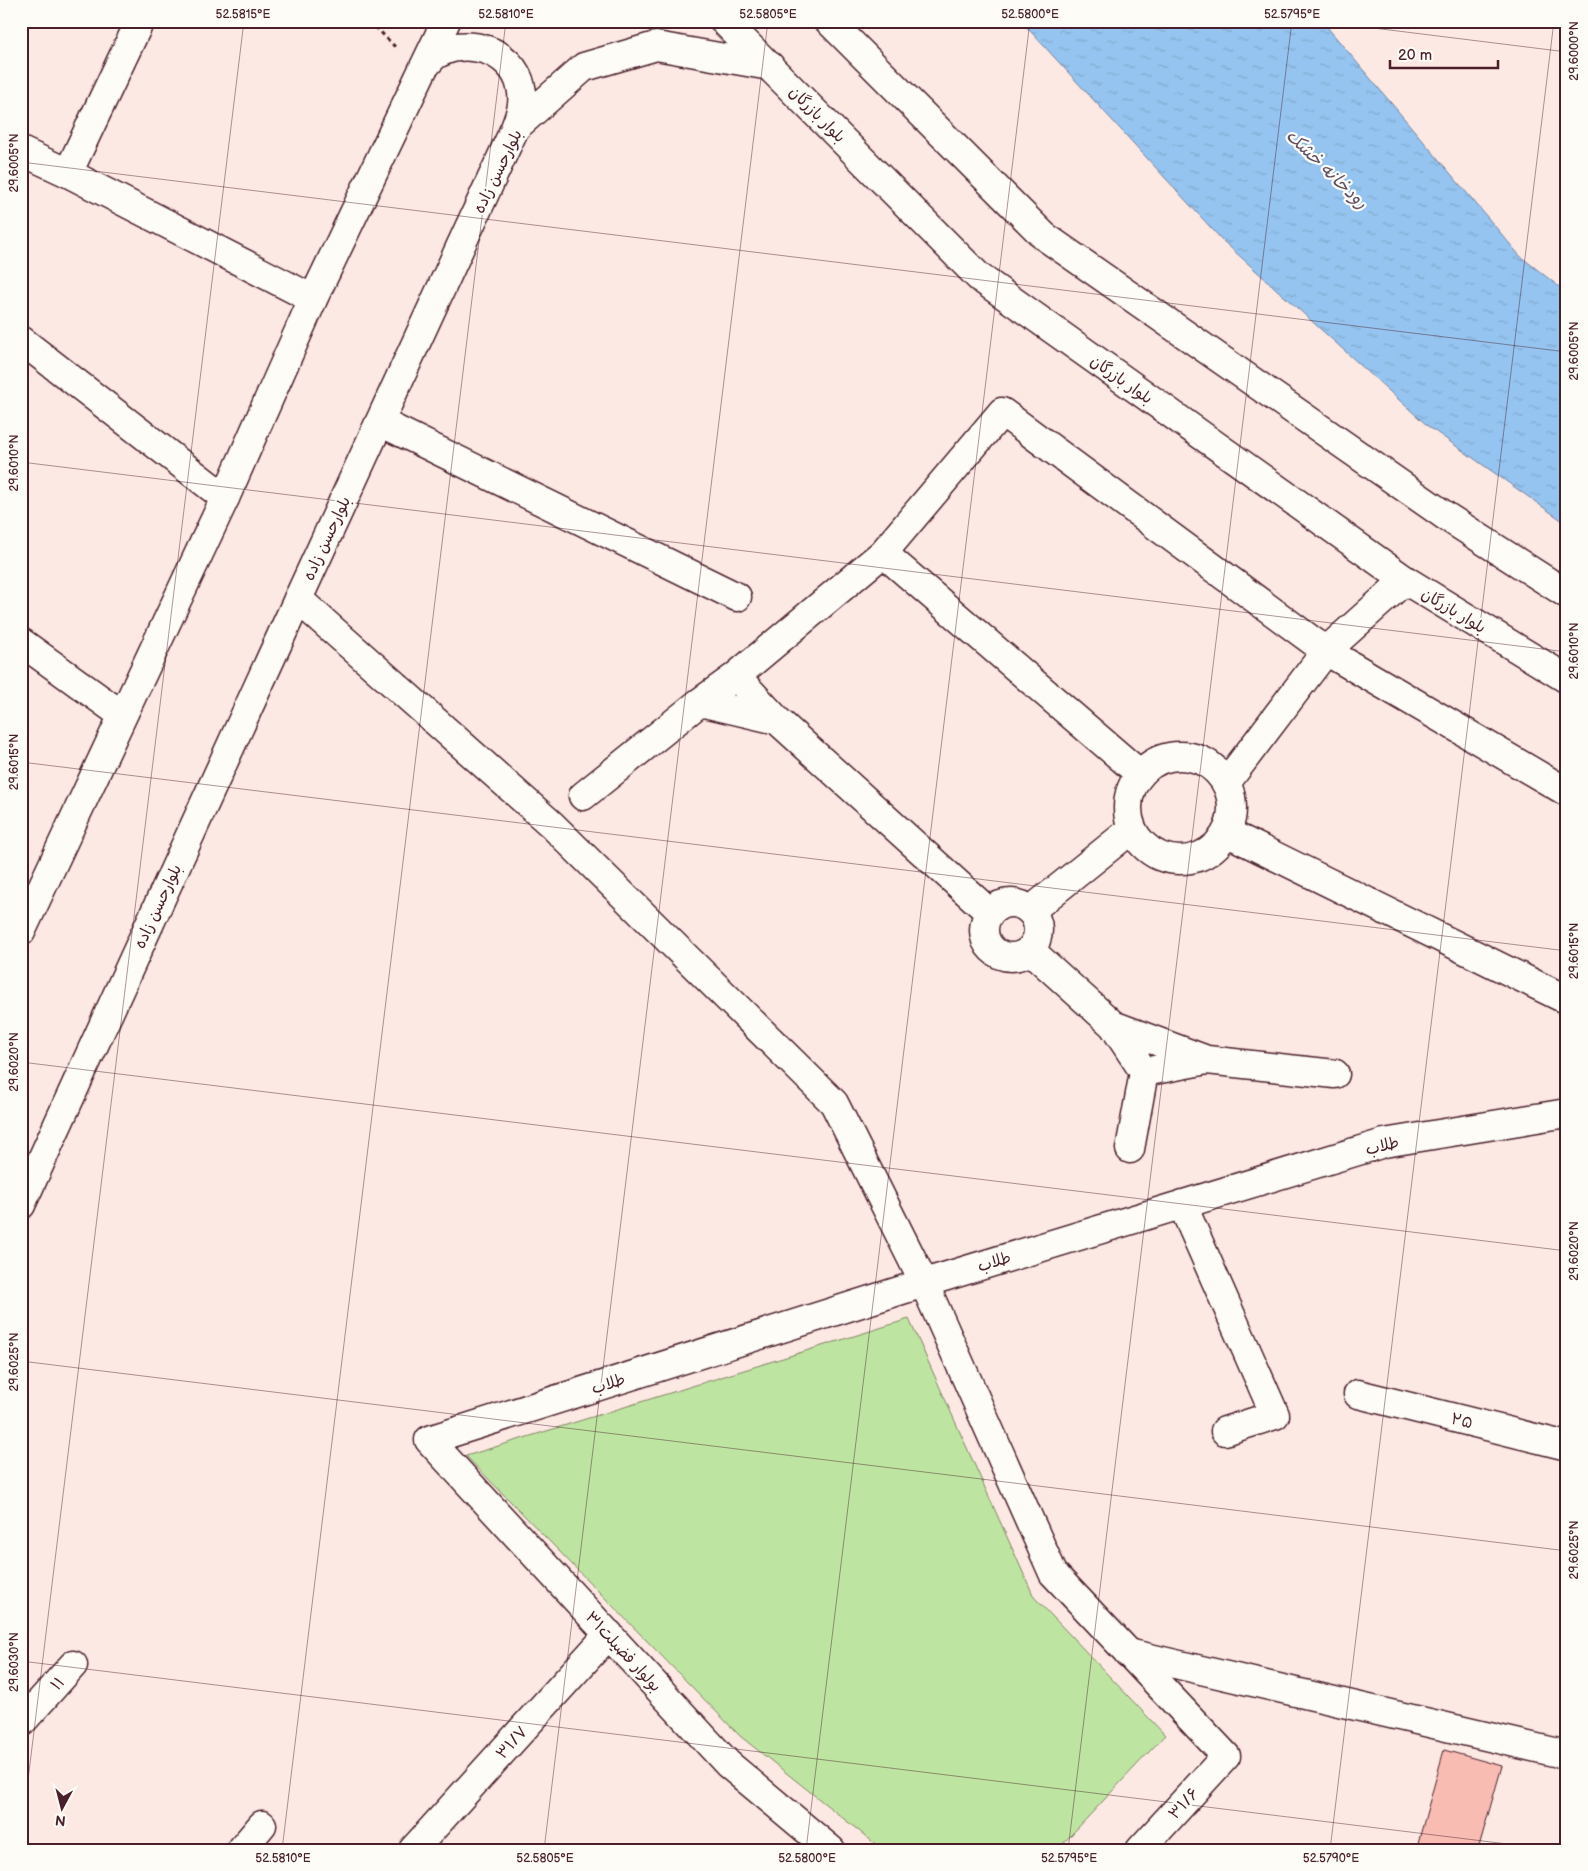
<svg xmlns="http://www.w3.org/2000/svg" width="1588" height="1871" viewBox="0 0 1588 1871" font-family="'Balsamiq Sans','Playpen Sans Arabic',sans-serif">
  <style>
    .park { fill: #bde5a1; stroke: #848266 }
    .water { fill: url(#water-ripples); stroke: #7682a1 }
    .building { fill: #f8bcb3; stroke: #4a1f2b }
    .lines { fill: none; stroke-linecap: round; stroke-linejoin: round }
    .minor-casing { stroke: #4a1f2b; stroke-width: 31 }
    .tertiary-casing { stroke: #4a1f2b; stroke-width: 31 }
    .primary-casing { stroke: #4a1f2b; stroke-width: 31 }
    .path { stroke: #4a1f2b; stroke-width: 3; stroke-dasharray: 4 4; stroke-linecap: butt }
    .minor { stroke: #fdfcf7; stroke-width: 28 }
    .tertiary { stroke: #fdfcf7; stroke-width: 28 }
    .primary { stroke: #fdfcf7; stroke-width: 28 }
    .ticks { fill: none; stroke: #4a1f2b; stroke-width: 1; stroke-opacity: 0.45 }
    .labels { text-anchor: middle; stroke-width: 4.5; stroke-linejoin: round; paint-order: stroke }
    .street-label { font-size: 16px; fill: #4a1f2b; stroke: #fdfcf7 }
    .water-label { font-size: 18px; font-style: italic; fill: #605166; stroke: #fdfcf7 }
    .neatline { fill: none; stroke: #4a1f2b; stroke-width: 2 }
    .ticks-label { font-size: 12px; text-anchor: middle; fill: #4a1f2b }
  </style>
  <defs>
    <pattern id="water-ripples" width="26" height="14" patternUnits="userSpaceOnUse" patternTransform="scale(1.25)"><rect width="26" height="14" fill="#94c4ef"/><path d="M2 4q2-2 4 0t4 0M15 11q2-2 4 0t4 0" fill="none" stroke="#81a8cd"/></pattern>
  </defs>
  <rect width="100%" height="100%" fill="#fce9e3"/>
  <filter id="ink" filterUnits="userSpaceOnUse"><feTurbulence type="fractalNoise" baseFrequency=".02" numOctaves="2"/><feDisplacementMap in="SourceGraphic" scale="10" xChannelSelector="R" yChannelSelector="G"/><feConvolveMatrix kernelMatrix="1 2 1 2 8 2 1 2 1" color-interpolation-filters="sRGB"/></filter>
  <g filter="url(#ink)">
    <path class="park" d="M909 1319 1034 1597 1165 1735 1057 1850H883L740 1736 466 1456Z"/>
    <path class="water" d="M1021 21H1322L1520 256 1567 293V524L1429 427 1223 241Z"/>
    <path class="building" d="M1444 1750 1502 1766 1478 1850H1416Z"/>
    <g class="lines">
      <g class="minor-casing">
        <path id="minor" d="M21 151 68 173 313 299
          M68 173 140 21
          M21 340 225 498
          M380 422 737 597
          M883 553 1140 774
          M298 599 551 824 834 1103 924 1283 1053 1573 1226 1756 1140 1850
          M21 642 122 715
          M736 676 777 720 990 913
          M700 702 777 720
          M1128 808a52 52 0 1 1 104 0a52 52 0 1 1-104 0Z
          M1226 783 1326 651 1405 580
          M583 796 700 702 736 676 883 553 1002 412 1326 651 1567 792
          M1226 832 1567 1000
          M984 930a27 27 0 1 1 54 0a27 27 0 1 1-54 0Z
          M1030 911 1132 829
          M1030 950 1113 1025 1207 1060 1335 1074
          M1113 1025 1144 1072 1130 1149
          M1144 1072 1207 1060
          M1182 1204 1275 1415 1225 1431
          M1358 1394 1567 1446
          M1128 1653 1567 1755
          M21 1723 73 1665
          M241 1850 262 1825
          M413 1850 609 1634
          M831 1850 728 1764 429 1440 924 1283 1384 1143 1567 1113"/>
      </g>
      <g class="tertiary-casing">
        <path id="tertiary" d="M424 67C427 64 431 59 434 56 465 35 513 50 521 87 525 102 520 115 515 128
          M21 932 225 498 313 299 446 21
          M21 1205 298 599 515 128 584 67 656 46 770 66"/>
      </g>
      <g class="primary-casing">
        <path id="primary" d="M724 21 979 277 1405 580 1567 679
          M829 21 1044 236 1447 517 1567 594"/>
      </g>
      <path class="path" d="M370 21 397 49"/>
      <use href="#minor" class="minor"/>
      <use href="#tertiary" class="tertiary"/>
      <use href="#primary" class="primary"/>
    </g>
  </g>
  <path class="ticks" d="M1317 21 1567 52M21 162 1567 352M21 462 1567 652M21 762 1567 951M21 1062 1567 1251M21 1361 1567 1551M21 1661 1556 1850M21 1837 244 21M282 1850 506 21M544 1850 768 21M806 1850 1030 21M1068 1850 1292 21M1330 1850 1554 21"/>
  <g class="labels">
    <g class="street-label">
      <text transform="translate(818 114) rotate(45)" y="6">بلوار بازرگان</text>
      <text transform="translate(497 171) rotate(-64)" y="6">بلوارحسن زاده</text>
      <text transform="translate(1122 379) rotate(35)" y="6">بلوار بازرگان</text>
      <text transform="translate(326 538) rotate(-65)" y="6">بلوارحسن زاده</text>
      <text transform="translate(1454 610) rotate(31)" y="6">بلوار بازرگان</text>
      <text transform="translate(157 906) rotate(-65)" y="6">بلوارحسن زاده</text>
      <text transform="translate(1382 1145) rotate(-14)" y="6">طلاب</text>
      <text transform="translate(994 1261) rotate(-17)" y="6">طلاب</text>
      <text transform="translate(608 1383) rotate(-18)" y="6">طلاب</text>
      <text transform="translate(1462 1420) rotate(14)" y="6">۲۵</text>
      <text transform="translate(624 1651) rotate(47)" y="6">بولوار فضیلت۳۱</text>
      <text transform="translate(57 1683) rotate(-48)" y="6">۱۱</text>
      <text transform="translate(511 1742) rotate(-48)" y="6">۳۱/۷</text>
      <text transform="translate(1183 1803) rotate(-47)" y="6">۳۱/۶</text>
    </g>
    <g class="water-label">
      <text transform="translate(1327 169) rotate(44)" y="6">رودخانه خشک</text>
    </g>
  </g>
  <rect width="1588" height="1871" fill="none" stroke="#fdfcf7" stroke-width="55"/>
  <g transform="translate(62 1808) rotate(187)" stroke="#fdfcf7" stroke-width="4" paint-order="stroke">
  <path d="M0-4L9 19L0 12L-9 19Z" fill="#4a1f2b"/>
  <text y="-8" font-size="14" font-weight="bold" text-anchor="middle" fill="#4a1f2b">N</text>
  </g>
  <path d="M1390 60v8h108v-8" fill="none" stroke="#4a1f2b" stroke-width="2.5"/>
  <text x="1398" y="60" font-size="15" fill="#4a1f2b" stroke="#fdfcf7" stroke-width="4" paint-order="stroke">20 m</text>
  <rect x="28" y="28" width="1532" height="1816" class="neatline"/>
  <g class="ticks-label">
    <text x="243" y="18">52.5815°E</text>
    <text x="506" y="18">52.5810°E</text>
    <text x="768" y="18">52.5805°E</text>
    <text x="1030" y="18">52.5800°E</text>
    <text x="1292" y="18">52.5795°E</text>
    <text transform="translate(1574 51) rotate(-90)" y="4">29.6000°N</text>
    <text transform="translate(14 163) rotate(-90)" y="4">29.6005°N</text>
    <text transform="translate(1574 351) rotate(-90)" y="4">29.6005°N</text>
    <text transform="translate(14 463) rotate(-90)" y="4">29.6010°N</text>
    <text transform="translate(1574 651) rotate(-90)" y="4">29.6010°N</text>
    <text transform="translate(14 762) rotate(-90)" y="4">29.6015°N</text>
    <text transform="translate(1574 951) rotate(-90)" y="4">29.6015°N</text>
    <text transform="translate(14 1062) rotate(-90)" y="4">29.6020°N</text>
    <text transform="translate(1574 1251) rotate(-90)" y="4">29.6020°N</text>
    <text transform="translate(14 1362) rotate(-90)" y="4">29.6025°N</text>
    <text transform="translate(1574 1550) rotate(-90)" y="4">29.6025°N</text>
    <text transform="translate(14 1662) rotate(-90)" y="4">29.6030°N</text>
    <text x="283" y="1862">52.5810°E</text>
    <text x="545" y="1862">52.5805°E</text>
    <text x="807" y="1862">52.5800°E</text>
    <text x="1069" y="1862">52.5795°E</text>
    <text x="1331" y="1862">52.5790°E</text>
  </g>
</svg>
